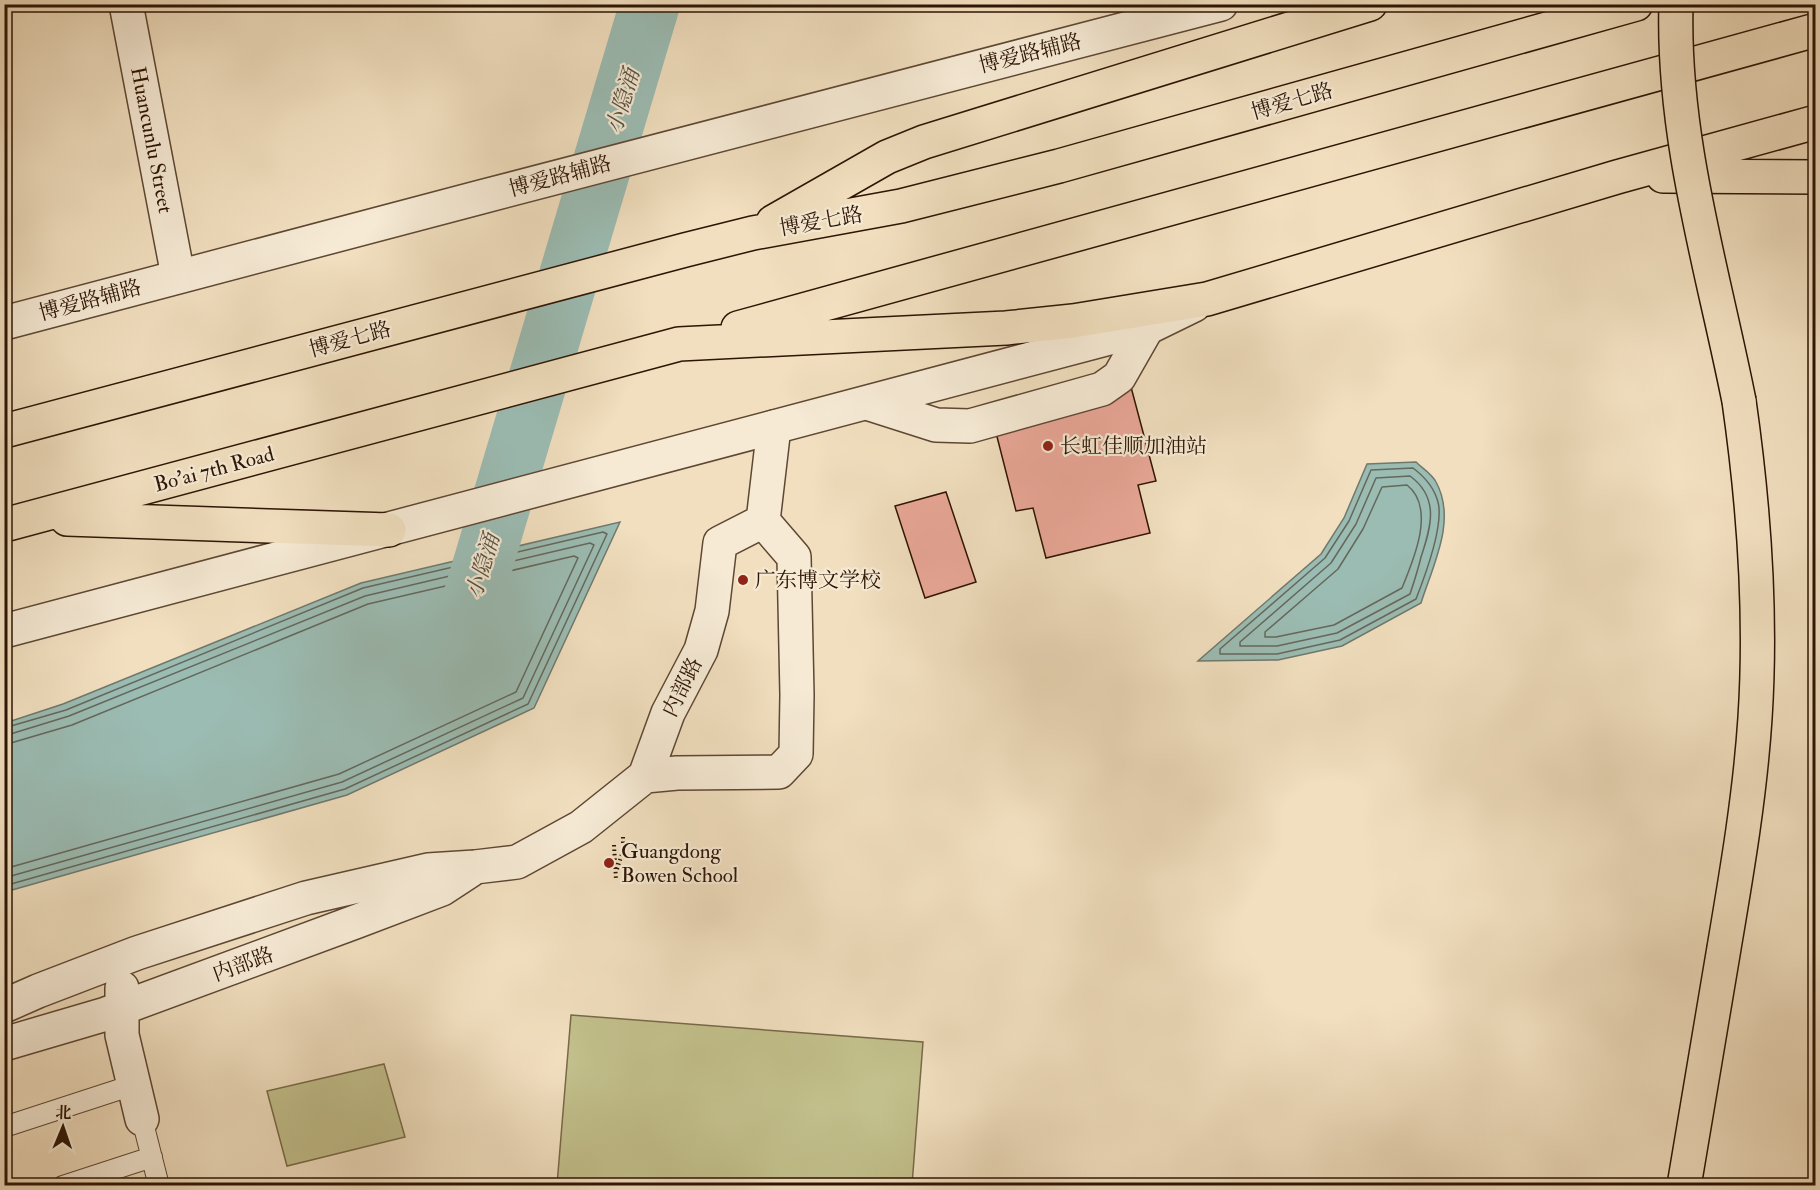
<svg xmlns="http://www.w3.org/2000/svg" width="1820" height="1190" viewBox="0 0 1820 1190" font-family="'IM FELL Double Pica','Noto Serif SC',serif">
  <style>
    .green { fill: #c2c08c; stroke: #786a48; stroke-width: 1.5 }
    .water { fill: #9bbcb3; stroke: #6f796d; stroke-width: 1.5 }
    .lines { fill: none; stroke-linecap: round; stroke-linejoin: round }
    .shore { stroke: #64685c; stroke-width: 1.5 }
    .river { stroke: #9bbcb3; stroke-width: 60 }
    .building { fill: #e9a797; stroke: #2d1404; stroke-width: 1.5 }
    .service-casing { stroke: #5e4733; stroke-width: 22 }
    .minor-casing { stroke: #5e4733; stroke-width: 36 }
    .tertiary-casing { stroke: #5e4733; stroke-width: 36 }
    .trunk-casing { stroke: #2d1404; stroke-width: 36 }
    .path { stroke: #2d1404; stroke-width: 4; stroke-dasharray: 1.5 3; stroke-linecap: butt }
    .service { stroke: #f6ead5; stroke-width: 20 }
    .minor { stroke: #f6ead5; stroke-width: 33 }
    .tertiary { stroke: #f6ead5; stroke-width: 33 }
    .trunk { stroke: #f1dfbf; stroke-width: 33 }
    .trunk-bridge-casing { stroke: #2d1404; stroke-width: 36; stroke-linecap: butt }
    .trunk-bridge { stroke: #f1dfbf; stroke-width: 33 }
    .poi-dot { fill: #8f2418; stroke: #f6ead5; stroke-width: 2 }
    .labels { text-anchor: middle; stroke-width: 4.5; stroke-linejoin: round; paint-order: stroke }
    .street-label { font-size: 21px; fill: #2d1404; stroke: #f6ead5 }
    .poi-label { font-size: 21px; fill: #2d1404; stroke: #f6ead5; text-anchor: start }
    .water-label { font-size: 22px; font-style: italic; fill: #544f41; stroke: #f6ead5 }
  </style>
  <rect width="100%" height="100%" fill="#f1dfbf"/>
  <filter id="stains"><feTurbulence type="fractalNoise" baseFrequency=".00333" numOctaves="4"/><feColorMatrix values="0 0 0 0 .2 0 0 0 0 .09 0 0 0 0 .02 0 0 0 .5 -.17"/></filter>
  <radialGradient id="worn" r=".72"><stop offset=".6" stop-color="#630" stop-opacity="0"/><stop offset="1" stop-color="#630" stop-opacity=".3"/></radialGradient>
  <path class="green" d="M571 1015 923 1042 912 1185H557Z
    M384 1064 405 1137 287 1166 267 1091Z"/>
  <path class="water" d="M1416 462C1422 468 1432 474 1436 482 1457 520 1433 565 1421 603L1342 646 1278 660 1198 661 1321 554 1344 518 1367 464Z
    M620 522 534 708 347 795 5 892V723L63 704 361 583Z"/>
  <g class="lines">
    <path class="shore" d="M1413 468C1425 477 1434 487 1438 502 1444 525 1425 576 1416 599L1340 640 1277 654H1220V649L1325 558 1349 521 1371 470Z
      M1410 476C1440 498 1431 527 1421 557 1418 570 1414 582 1410 594L1337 633 1277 646H1240V642L1331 563 1356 524 1376 478Z
      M1407 485C1436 508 1414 559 1402 588L1334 625 1276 637H1265V632L1338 569 1363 529 1382 487Z
      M4 728 66 710 363 588 603 532 607 534 528 704 345 789 4 886
      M4 736 69 716 365 596 590 543 594 545 523 698 342 782 4 878
      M4 745 72 725 368 604 574 556 578 558 516 692 339 774 4 869"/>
    <path class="river" d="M463 631 650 4"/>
  </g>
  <path class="building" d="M1131 387 1156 481 1138 485 1150 533 1046 558 1033 508 1016 511 994 425Z
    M946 492 976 582 925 598 895 506Z"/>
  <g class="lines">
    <g class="service-casing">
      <path id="service" d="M142 1119 159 1186
        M4 1127 133 1085
        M63 1186 152 1157"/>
    </g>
    <g class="minor-casing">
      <path id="minor" d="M867 403 936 425 970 426 1102 389 1119 377 1147 328
        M645 776 677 773 779 772 796 754 797 695 794 557 763 521
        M122 988V1035L142 1119
        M4 1006 38 991 137 953 306 898 428 870 475 867 517 862 581 827 645 776 668 713 701 650 712 611 720 543 763 521 774 427
        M4 1044 106 1014 355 922 442 889 471 870"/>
    </g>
    <g class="tertiary-casing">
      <path id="tertiary" d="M126 4 178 276
        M4 323 481 197 1221 4
        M4 631 1147 328 1194 305"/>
    </g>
    <g class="trunk-casing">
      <path id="trunk" d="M1663 176 1816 177
        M773 222 887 157 924 142 1370 4
        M738 328 1816 30
        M4 431 685 250 753 233 901 206 1059 166 1636 4
        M67 519 389 530
        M4 525 679 344 1006 328 1073 321 1207 299 1617 177 1816 122
        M1684 1186C1698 1106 1711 1027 1724 948 1737 871 1750 795 1755 718 1762 611 1754 506 1739 401"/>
    </g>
    <path class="path" d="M614 845 616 880
      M617 869 623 851V835"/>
    <use href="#service" class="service"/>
    <use href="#minor" class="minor"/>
    <use href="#tertiary" class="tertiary"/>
    <use href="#trunk" class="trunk"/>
    <g class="trunk-bridge-casing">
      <path id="trunk-bridge" d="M1676 4C1672 139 1713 270 1739 401"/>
    </g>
    <use href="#trunk-bridge" class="trunk-bridge"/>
  </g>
  <g class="poi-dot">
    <circle cx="1048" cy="446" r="6"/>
    <circle cx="743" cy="580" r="6"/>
    <circle cx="609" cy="863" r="6"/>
  </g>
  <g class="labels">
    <g class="street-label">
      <text transform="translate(1030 53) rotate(-14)" y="7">博爱路辅路</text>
      <text transform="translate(1292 101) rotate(-16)" y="7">博爱七路</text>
      <text transform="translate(152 140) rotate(79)" y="7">Huancunlu Street</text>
      <text transform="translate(560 176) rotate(-15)" y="7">博爱路辅路</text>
      <text transform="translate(821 221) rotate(-10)" y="7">博爱七路</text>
      <text transform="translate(90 300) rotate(-15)" y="7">博爱路辅路</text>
      <text transform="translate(350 339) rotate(-15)" y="7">博爱七路</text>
      <text transform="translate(214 469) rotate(-15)" y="7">Bo'ai 7th Road</text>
      <text transform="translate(682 687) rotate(-64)" y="7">内部路</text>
      <text transform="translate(243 964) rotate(-20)" y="7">内部路</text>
    </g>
    <g class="poi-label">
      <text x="1060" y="453">长虹佳顺加油站</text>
      <text x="755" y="587">广东博文学校</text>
      <text x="621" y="858">Guangdong<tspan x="621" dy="24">Bowen School</tspan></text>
    </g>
    <g class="water-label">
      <text transform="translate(622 101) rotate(-73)" y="8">小隐涌</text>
      <text transform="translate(482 566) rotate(-73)" y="8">小隐涌</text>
    </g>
  </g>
  <rect width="1820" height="1190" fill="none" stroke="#f1dfbf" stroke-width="24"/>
  <rect x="6" y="6" width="1808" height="1178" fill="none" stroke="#2d1404" stroke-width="3"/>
  <rect x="12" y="12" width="1796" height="1166" fill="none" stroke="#2d1404" stroke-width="1.5"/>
  <g transform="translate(63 1127) rotate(2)" stroke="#f6ead5" stroke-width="4.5" paint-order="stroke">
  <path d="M0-4.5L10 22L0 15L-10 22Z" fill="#2d1404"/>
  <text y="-9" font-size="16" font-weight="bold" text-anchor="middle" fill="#2d1404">北</text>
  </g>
  <rect width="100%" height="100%" filter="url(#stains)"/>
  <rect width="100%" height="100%" fill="url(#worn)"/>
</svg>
